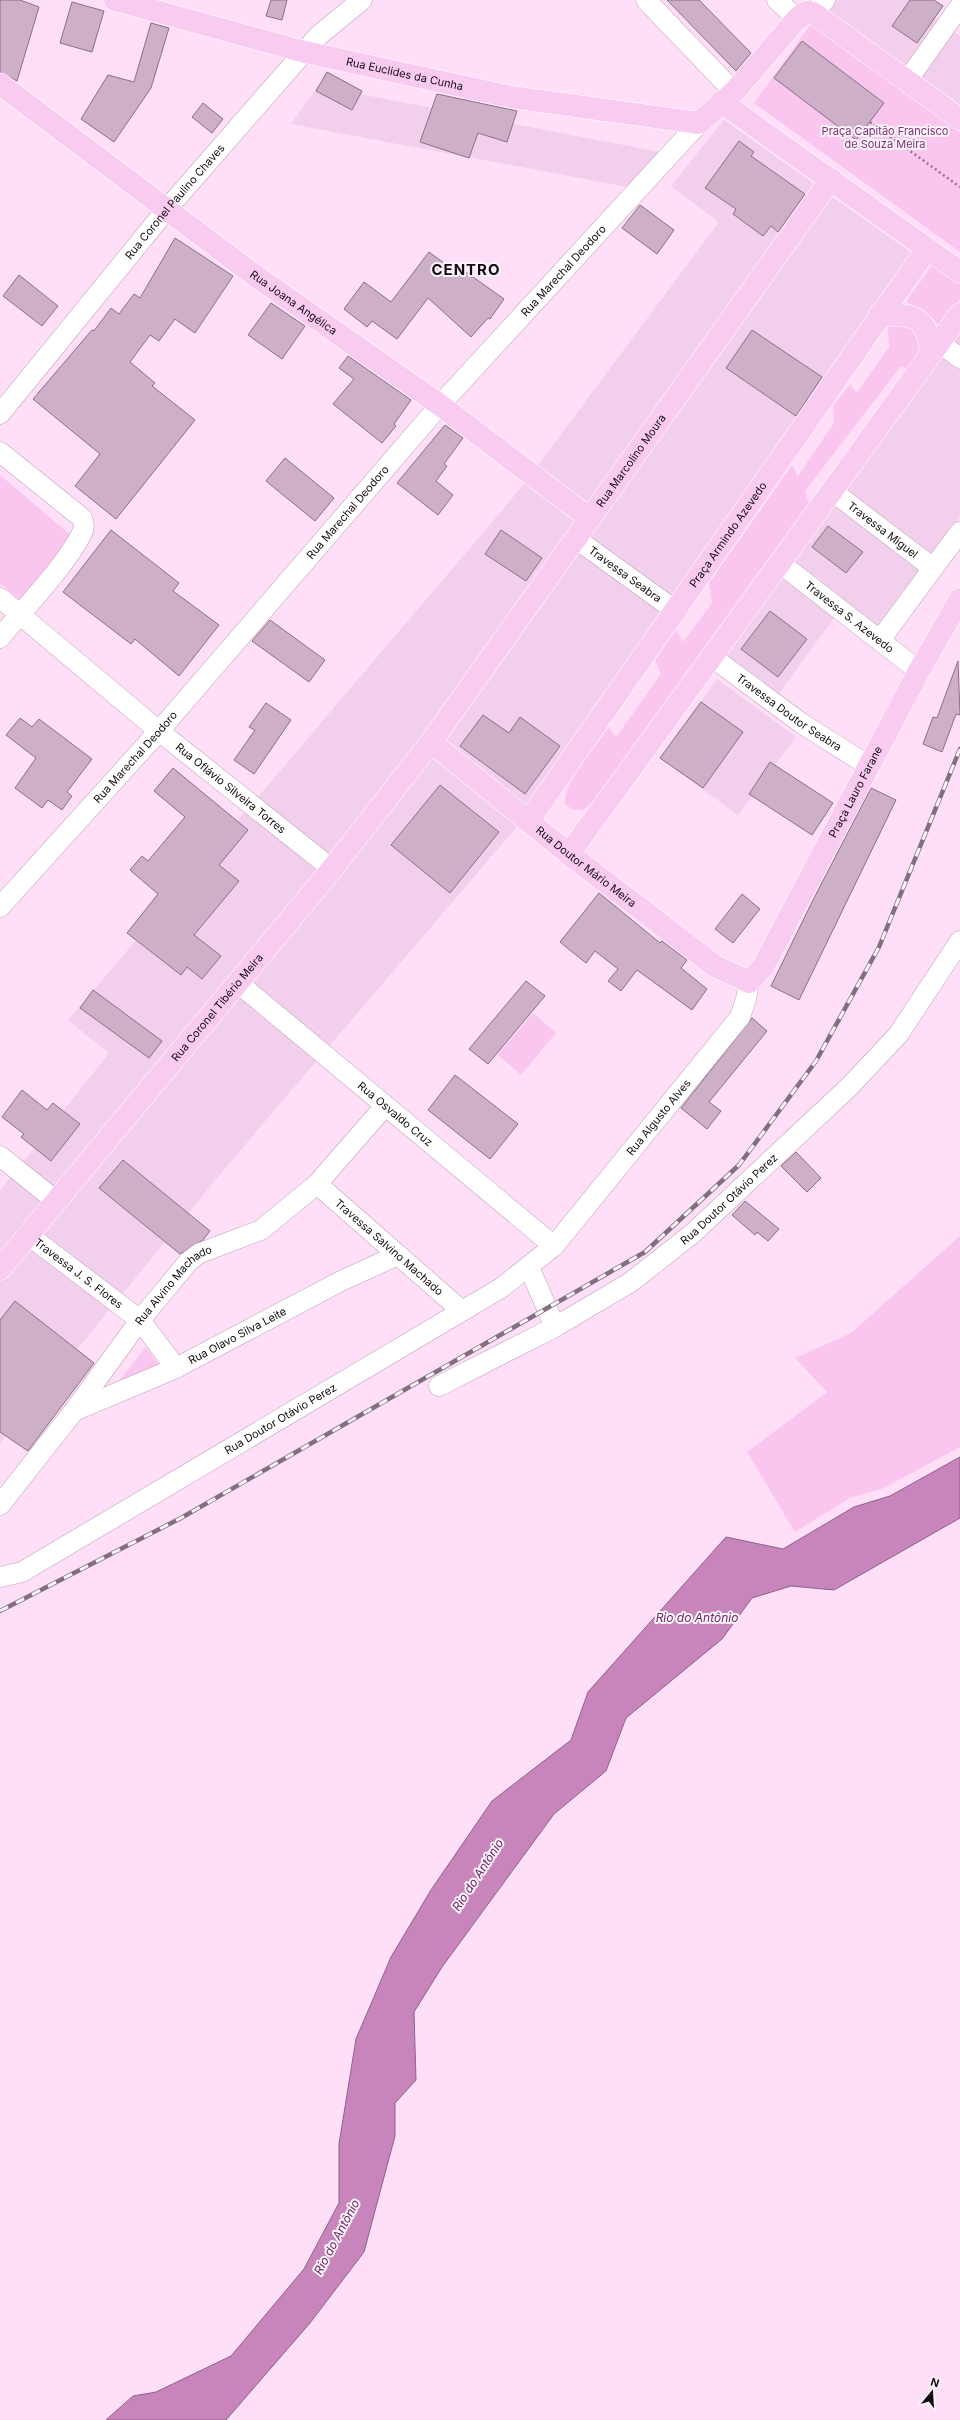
<svg xmlns="http://www.w3.org/2000/svg" width="960" height="2420" viewBox="0 0 960 2420" font-family="Inter,sans-serif">
  <style>
    .built { fill: #f2cfec }
    .green { fill: #fac6f0 }
    .water { fill: #c785bc; stroke: #916089 }
    .building { fill: #cdb0c7; stroke: #8a6f85 }
    .lines { fill: none; stroke-linecap: round; stroke-linejoin: round }
    .minor-casing { stroke: #bda0b7; stroke-width: 21 }
    .major-casing { stroke: #fff; stroke-width: 23 }
    .path { stroke: #8e7a8a; stroke-width: 2.5; stroke-dasharray: 2 3; stroke-linecap: butt }
    .minor { stroke: #fff; stroke-width: 20 }
    .major { stroke: #facbf1; stroke-width: 22 }
    .rail-casing { stroke: #826f7e; stroke-width: 4.5 }
    .rail { stroke: #fbf5fa; stroke-width: 3; stroke-dasharray: 9; stroke-linecap: butt }
    .labels { text-anchor: middle; stroke-width: 4; stroke-linejoin: round; paint-order: stroke }
    .street-label { font-size: 11px; fill: #130a12; stroke: #fbf5fa }
    .park-label { font-size: 11px; fill: #7f2f75; stroke: #fbf5fa }
    .water-label { font-size: 12px; font-style: italic; fill: #6f2066; stroke: #fbf5fa }
    .district-label { font-size: 15px; font-weight: bold; letter-spacing: 1px; fill: #130a12; stroke: #fbf5fa }
  </style>
  <rect width="100%" height="100%" fill="#fedff7"/>
  <path class="built" d="M832 0H910L960 36V105L824 8Z
    M318 86 660 152 633 188 291 124Z
    M724 120 912 253 531 810 221 1173 0 1444V1191L109 1053 68 1020 521 488 719 222 671 186Z
    M960 329V517L868 644 834 618 772 703 719 665Z
    M717 679 796 737 738 815 660 758Z"/>
  <path class="green" d="M811 24 960 132V252L754 103Z
    M933 264 960 284V299L940 328C931 314 921 309 906 302Z
    M895 323H913L924 346 911 371 901 366 805 491 810 507 591 804 582 810H573L565 804C563 781 596 746 609 727L616 737 661 674 655 660 676 629 683 642 712 603 709 583 792 465 798 476 834 423 833 406 850 384 857 393 889 347 888 328Z
    M0 475 75 539 21 601 0 583Z
    M533 1013 556 1033 521 1075 498 1055Z
    M960 1236V1447L884 1488 850 1498 795 1532 747 1452 827 1392 795 1358 851 1333Z
    M146 1347 169 1379 98 1407Z"/>
  <path class="water" d="M960 1457V1518L834 1590 791 1586 752 1598 722 1639 626 1718 606 1771 554 1814 442 1967 414 2012 416 2080 395 2103V2136L364 2252 310 2323 226 2420H106L133 2396 156 2392 231 2356 304 2269 339 2203V2144L356 2039 391 1957 431 1890 492 1801 571 1740 588 1692 726 1537 783 1549 854 1507 890 1496Z"/>
  <path class="building" d="M0 0H20L39 7 17 81 0 72Z
    M271 0H287L282 20 266 16Z
    M667 0H699L751 53 736 71Z
    M910 0H934L943 6 917 43 892 26Z
    M72 2 104 11 92 52 60 43Z
    M151 23 169 28 151 88 114 142 81 119 108 75 134 82Z
    M802 41 884 103 856 140 774 78Z
    M327 72 362 91 352 110 316 91Z
    M437 94 517 111 507 142 478 133 469 158 420 142Z
    M203 103 223 119 212 133 192 117Z
    M739 141 754 152 751 156 805 194 778 232 771 226 763 236 733 214 736 209 705 188Z
    M640 205 674 230 657 254 622 228Z
    M175 238 233 276 195 333 175 319 159 341 150 335 130 362 155 383 152 386 195 420 116 519 75 486 100 454 33 399 92 330 94 331 111 308 119 314 134 294 140 298Z
    M429 252 463 277 466 272 504 299 490 319 488 318 471 337 428 298 397 339 372 321 367 327 344 309 364 282 391 302Z
    M19 275 58 306 42 326 3 296Z
    M271 303 305 326 282 359 248 335Z
    M752 330 822 377 796 416 726 368Z
    M348 356 411 400 394 424 396 426 382 443 333 404 354 379 339 368Z
    M445 425 463 438 444 464 447 466 436 481 453 495 438 515 397 483Z
    M285 458 334 498 315 521 266 481Z
    M828 526 863 552 846 573 812 547Z
    M111 530 179 583 173 591 219 625 179 676 135 639 131 644 63 592Z
    M501 530 542 558 526 581 485 554Z
    M770 611 807 639 778 677 741 649Z
    M270 620 325 660 309 682 252 641Z
    M958 661 960 715 956 714 942 752 923 744 933 717 937 718Z
    M701 702 743 732 703 788 660 758Z
    M266 703 291 720 254 774 234 760 255 730 249 727Z
    M483 715 509 733 520 717 560 746 525 794 460 746Z
    M20 718 32 727 39 719 92 759 67 792 72 796 62 810 48 800 42 808 15 788 36 758 6 735Z
    M770 762 833 803 812 835 749 794Z
    M173 768 248 830 219 865 239 881 194 935 221 956 202 979 187 967 181 975 127 933 158 894 130 870 142 856 148 861 185 817 154 791Z
    M440 785 499 832 450 893 391 845Z
    M871 788 896 800 799 1000 771 986 813 900Z
    M599 893 660 943 662 941 687 960 681 968 707 989 692 1010 637 970 621 991 608 981 618 969 595 951 586 963 560 942Z
    M742 894 760 909 733 943 715 929Z
    M526 981 545 996 488 1064 469 1049Z
    M93 990 162 1041 149 1058 80 1008Z
    M752 1018 767 1031 709 1102 721 1111 707 1129 681 1108Z
    M455 1075 518 1124 490 1159 428 1110Z
    M22 1090 47 1110 53 1103 80 1124 51 1161 21 1137 24 1134 2 1117Z
    M796 1152 821 1178 807 1192 781 1166Z
    M123 1160 210 1231 203 1240 180 1254 99 1188Z
    M745 1201 779 1229 768 1241 757 1232 755 1235 732 1215Z
    M15 1301 94 1363 28 1451 0 1432V1320Z"/>
  <g class="lines">
    <g class="minor-casing">
      <g id="minor">
        <path d="M646 0 734 92"/>
        <path d="M777 0 797 19"/>
        <path d="M813 13 825 0"/>
        <path d="M907 81 960 6"/>
        <path d="M939 342 960 358"/>
        <path id="s1" d="M0 414 167 209 318 36 362 0"/>
        <path d="M0 452 82 518C84 523 85 528 82 533 65 567 25 607 0 638"/>
        <path id="s2" d="M832 491 933 568"/>
        <path id="s3" d="M575 538 676 611"/>
        <path id="s4" d="M780 563 919 671"/>
        <path id="s5" d="M0 598 159 731 332 869"/>
        <path d="M880 640 960 532"/>
        <path id="s6" d="M712 657 801 723 869 766"/>
        <path id="s7" d="M0 907 159 731 440 405 699 123"/>
        <path id="s8" d="M237 982 554 1246"/>
        <path d="M0 1156 56 1201"/>
        <path id="s9" d="M317 1184 462 1311"/>
        <path id="s10" d="M27 1234 140 1320 176 1368"/>
        <path d="M529 1267 555 1327"/>
        <path id="s11" d="M439 1386 555 1327 631 1282 692 1234 849 1087 898 1035 960 941"/>
        <path id="s12" d="M74 1411 176 1368 341 1281 398 1255"/>
        <path id="s13" d="M0 1505 74 1411 140 1320 189 1261 200 1253 261 1230 317 1184 385 1106"/>
        <path id="s14" d="M0 1577 22 1572 501 1288 554 1246 740 1017 746 999 749 982"/>
      </g>
    </g>
    <g class="major-casing">
      <g id="major">
        <path id="s15" d="M115 0 305 52 511 97 699 123 734 92 797 19 806 12 813 13 960 119"/>
        <path id="s16" d="M0 84 250 272 440 405 589 518"/>
        <path d="M721 102 960 272"/>
        <path d="M879 315C914 314 927 315 931 354"/>
        <path id="s17" d="M431 742 569 854 715 966 749 982 763 967 919 671 960 599"/>
        <path id="s18" d="M529 820 927 249"/>
        <path d="M569 854 960 314"/>
        <path id="s19" d="M0 1269 332 869 431 742 831 179"/>
      </g>
    </g>
    <path class="path" d="M870 122 960 187"/>
    <use href="#minor" class="minor"/>
    <use href="#major" class="major"/>
    <g class="rail-casing">
      <path id="rail" d="M0 1611 181 1518 645 1252 739 1165 816 1061 879 947 960 749"/>
    </g>
    <use href="#rail" class="rail"/>
  </g>
  <g class="labels">
    <g class="street-label">
      <text dy="4" stroke="none"><textPath href="#s15" startOffset="299">Rua Euclides da Cunha</textPath></text>
      <text dy="4" stroke="none"><textPath href="#s1" startOffset="275">Rua Coronel Paulino Chaves</textPath></text>
      <text dy="4" stroke="none"><textPath href="#s7" startOffset="850">Rua Marechal Deodoro</textPath></text>
      <text dy="4" stroke="none"><textPath href="#s16" startOffset="366">Rua Joana Angélica</textPath></text>
      <text dy="4" stroke="none"><textPath href="#s19" startOffset="1026">Rua Marcolino Moura</textPath></text>
      <text dy="4" stroke="none"><textPath href="#s7" startOffset="526">Rua Marechal Deodoro</textPath></text>
      <text dy="4" stroke="none"><textPath href="#s2" startOffset="64">Travessa Miguel</textPath></text>
      <text dy="4" stroke="none"><textPath href="#s18" startOffset="348">Praça Armindo Azevedo</textPath></text>
      <text dy="4" stroke="none"><textPath href="#s3" startOffset="62">Travessa Seabra</textPath></text>
      <text dy="4" stroke="none"><textPath href="#s4" startOffset="88">Travessa S. Azevedo</textPath></text>
      <text dy="4" stroke="none"><textPath href="#s6" startOffset="95">Travessa Doutor Seabra</textPath></text>
      <text dy="4" stroke="none"><textPath href="#s7" startOffset="202">Rua Marechal Deodoro</textPath></text>
      <text dy="4" stroke="none"><textPath href="#s5" startOffset="299">Rua Oflávio Silveira Torres</textPath></text>
      <text dy="4" stroke="none"><textPath href="#s17" startOffset="618">Praça Lauro Farane</textPath></text>
      <text dy="4" stroke="none"><textPath href="#s17" startOffset="199">Rua Doutor Mário Meira</textPath></text>
      <text dy="4" stroke="none"><textPath href="#s19" startOffset="340">Rua Coronel Tibério Meira</textPath></text>
      <text dy="4" stroke="none"><textPath href="#s8" startOffset="206">Rua Osvaldo Cruz</textPath></text>
      <text dy="4" stroke="none"><textPath href="#s14" startOffset="813">Rua Algusto Alves</textPath></text>
      <text dy="4" stroke="none"><textPath href="#s11" startOffset="347">Rua Doutor Otávio Perez</textPath></text>
      <text dy="4" stroke="none"><textPath href="#s9" startOffset="96">Travessa Salvino Machado</textPath></text>
      <text dy="4" stroke="none"><textPath href="#s10" startOffset="65">Travessa J. S. Flores</textPath></text>
      <text dy="4" stroke="none"><textPath href="#s13" startOffset="281">Rua Alvino Machado</textPath></text>
      <text dy="4" stroke="none"><textPath href="#s12" startOffset="180">Rua Olavo Silva Leite</textPath></text>
      <text dy="4" stroke="none"><textPath href="#s14" startOffset="323">Rua Doutor Otávio Perez</textPath></text>
    </g>
    <g class="park-label">
      <text x="885" y="135">Praça Capitão Francisco<tspan x="885" dy="13">de Souza Meira</tspan></text>
    </g>
    <g class="water-label">
      <text x="697" y="1622">Rio do Antônio</text>
      <text transform="translate(478 1875) rotate(-57)" y="4">Rio do Antônio</text>
      <text transform="translate(337 2237) rotate(-62)" y="4">Rio do Antônio</text>
    </g>
    <g class="district-label">
      <text x="466" y="275">CENTRO</text>
    </g>
  </g>
  <g transform="translate(932 2392) rotate(18)" stroke="#fbf5fa" stroke-width="3" paint-order="stroke">
  <path d="M0-3L7 15L0 10L-7 15Z" fill="#130a12"/>
  <text y="-6" font-size="11" font-weight="bold" text-anchor="middle" fill="#130a12">N</text>
  </g>
</svg>
